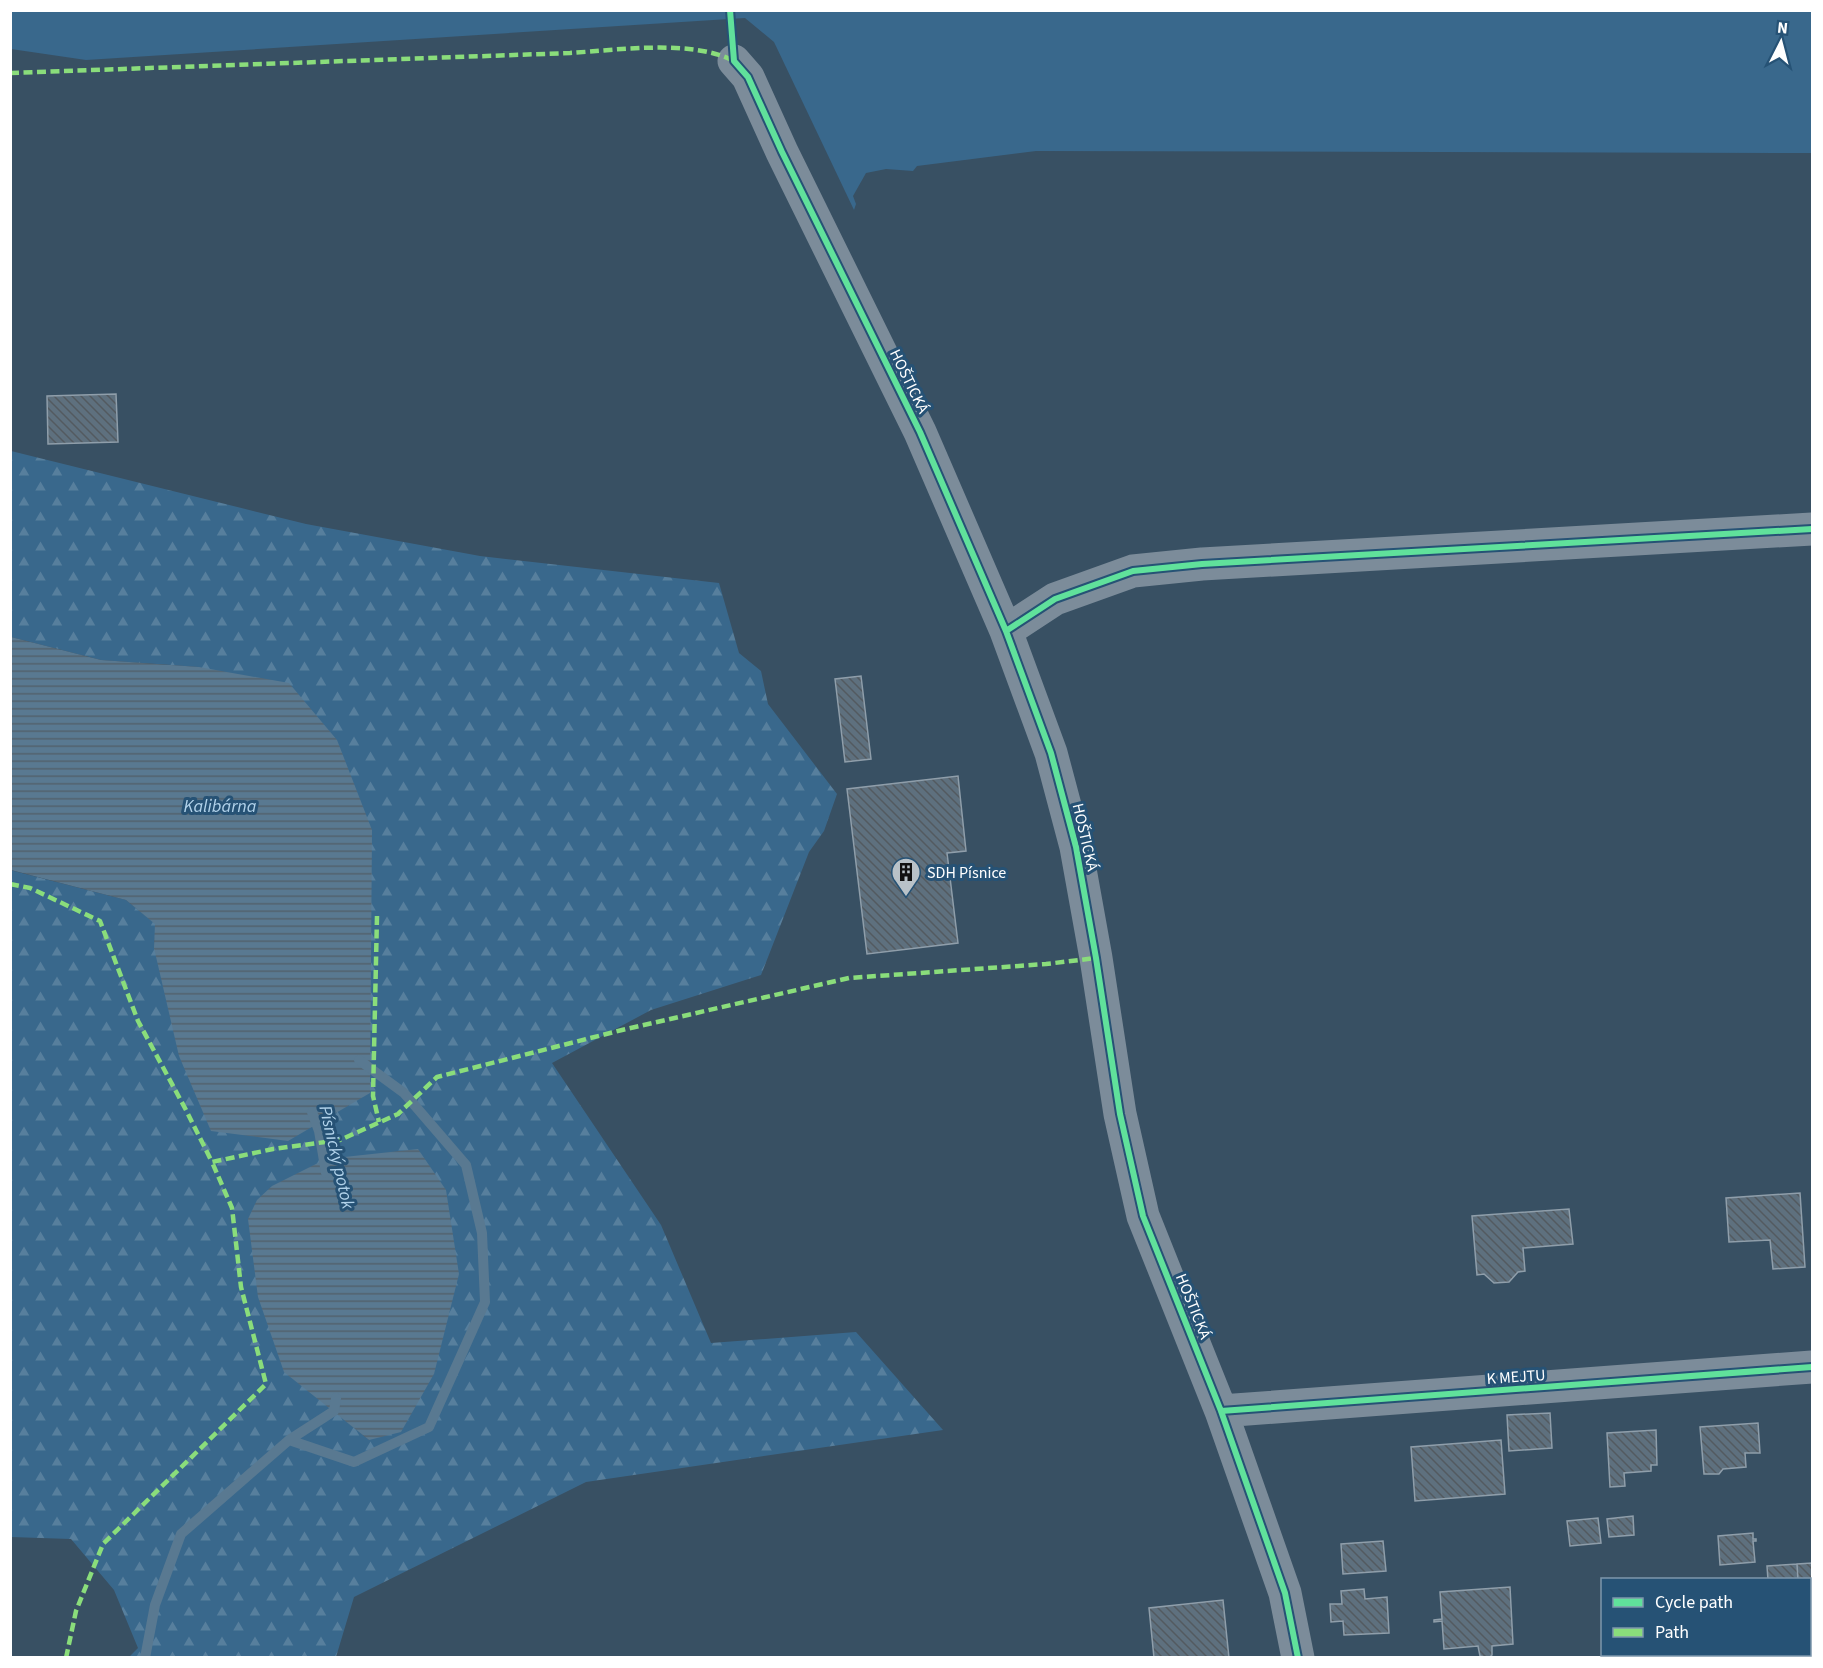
<svg xmlns="http://www.w3.org/2000/svg" width="1823" height="1668" viewBox="0 0 1823 1668" font-family="'Source Sans 3',sans-serif">
  <style>
    .green { fill: #39688c }
    .forest { fill: url(#forest-firs); fill-rule: evenodd }
    .water { fill: url(#water-rules) }
    .lines { fill: none; stroke-linecap: round; stroke-linejoin: round }
    .stream { stroke: #597991; stroke-width: 10 }
    .building { fill: url(#building-back-hatch); stroke: #8f9eaa; stroke-width: 1.5 }
    .street { stroke: #7c8c9a; stroke-width: 33 }
    .quiet { stroke: #8add7b; stroke-width: 4.5; stroke-dasharray: 9 4.5; stroke-linecap: butt }
    .cycleway-casing { stroke: #265275; stroke-width: 10 }
    .cycleway { stroke: #60e19b; stroke-width: 6 }
    .labels { text-anchor: middle; stroke-width: 6; stroke-linejoin: round; paint-order: stroke }
    .street-label { font-size: 16px; fill: #fff; stroke: #265275 }
    .poi-label { font-size: 16px; fill: #fff; stroke: #265275; text-anchor: start }
    .water-label { font-size: 18px; font-style: italic; fill: #b1d2ea; stroke: #265275 }
  </style>
  <defs>
    <pattern id="forest-firs" width="22" height="20" patternUnits="userSpaceOnUse" patternTransform="scale(1.5)"><rect width="22" height="20" fill="#39688c"/><path d="M5 1l3.5 6h-7zM16 11l3.5 6h-7z" fill="#577f9d"/></pattern>
    <pattern id="water-rules" width="6" height="5" patternUnits="userSpaceOnUse" patternTransform="scale(1.5)"><rect width="6" height="5" fill="#597991"/><path d="M0 2.5h6" fill="none" stroke="#52626e"/></pattern>
    <pattern id="building-back-hatch" width="6" height="6" patternUnits="userSpaceOnUse" patternTransform="scale(1.5)"><rect width="6" height="6" fill="#5e707e"/><path d="M-1 5l2 2M0 0l6 6M5-1l2 2" fill="none" stroke="#535a60"/></pattern>
  </defs>
  <rect width="100%" height="100%" fill="#385063"/>
  <path class="green" d="M10 11H1812V153L1036 151 917 166 913 171 886 169 866 173 853 196 856 204 854 210 774 42 745 18 86 60 11 49Z"/>
  <path class="forest" d="M11 451 306 524 480 556 719 583 739 653 761 671 768 704 837 794 824 831 809 852 761 975 651 1010 552 1063 661 1225 711 1343 856 1332 943 1430 586 1482 354 1597 336 1657H129L138 1648 114 1590 71 1539 11 1537 10 870 126 900 156 924 154 948 199 667 101 660 11 637ZM434 1374 369 1440 334 1411Z"/>
  <path class="water" d="M11 637 101 660 199 667 289 683 337 740 372 830 370 1093 288 1141 211 1131 179 1056 154 948 155 924 126 900 11 870Z
    M418 1149 446 1190 459 1274 434 1374 401 1432 369 1440 284 1372 258 1297 248 1219 257 1200 272 1186 326 1159Z"/>
  <g class="lines">
    <path class="stream" d="M312 1112 319 1131 326 1173
      M289 1440 354 1462 429 1427 485 1302 482 1233 466 1165 404 1093 359 1060
      M145 1658 155 1605 181 1534 289 1440 334 1411 336 1398"/>
  </g>
  <path class="building" d="M116 394 118 442 48 444 47 396Z
    M861 676 871 759 845 762 835 679Z
    M958 776 966 851 947 853 958 943 867 954 847 789Z
    M1800 1193 1805 1267 1773 1269 1770 1240 1729 1242 1726 1198Z
    M1569 1209 1573 1244 1523 1248 1525 1271 1518 1272 1509 1282 1494 1283 1484 1274 1477 1275 1472 1216Z
    M1550 1413 1552 1448 1509 1451 1507 1415Z
    M1758 1423 1760 1453H1745L1746 1467 1723 1469 1719 1474H1704L1700 1427Z
    M1656 1430 1657 1465H1651V1471L1624 1473 1625 1486 1610 1487 1607 1433Z
    M1501 1440 1505 1494 1415 1501 1411 1447Z
    M1633 1516 1634 1535 1609 1537 1607 1519Z
    M1598 1518 1601 1543 1570 1546 1567 1521Z
    M1753 1533V1539H1756V1541H1753L1755 1562 1720 1565 1718 1536Z
    M1383 1541 1386 1571 1343 1574 1341 1544Z
    M1812 1563V1649L1810 1650V1580H1798L1797 1564Z
    M1797 1564 1798 1580H1768L1767 1566Z
    M1510 1587 1513 1644 1492 1646V1655L1489 1658 1480 1656 1478 1646 1444 1649 1442 1621 1434 1622V1620L1442 1619 1440 1592Z
    M1364 1589 1365 1599 1387 1597 1389 1633 1344 1635 1343 1621 1331 1622 1330 1604H1342L1341 1591Z
    M1223 1600 1229 1658H1154L1149 1608Z"/>
  <g class="lines">
    <path class="street" d="M734 61 748 77 782 152 920 432 1006 631 1051 753 1076 847 1096 958 1120 1114 1143 1216 1221 1411 1285 1593 1298 1658
      M1006 631 1055 599 1133 571 1202 564 1812 529
      M1221 1411 1812 1367"/>
    <path class="quiet" d="M10 73 570 53C618 50 691 39 734 61
      M10 884 30 888 100 921 138 1021 186 1110 212 1162 273 1149 340 1140 398 1114 437 1077 622 1030 849 978 1046 964 1096 958
      M377 916 373 1096 379 1122
      M66 1658 76 1611 103 1544 266 1384 241 1287 232 1208 212 1162"/>
    <g class="cycleway-casing">
      <path id="cycleway" d="M730 10 734 61 748 77 782 152 920 432 1006 631 1051 753 1076 847 1096 958 1120 1114 1143 1216 1221 1411 1285 1593 1298 1658
        M1006 631 1055 599 1133 571 1202 564 1812 529
        M1221 1411 1812 1367"/>
    </g>
    <use href="#cycleway" class="cycleway"/>
  </g>
  <defs>
    <g id="building-pin" transform="scale(1.5)"><path d="M0 17L-7.5 6A9.5 9.5 0 1 1 7.5 6Z" fill="#b9c2c8" stroke="#265275"/><path d="M-4-6H4V6H1V3H-1V6H-4ZM-2.5-4.3h1.7v1.8h-1.7ZM.8-4.3h1.7v1.8H.8ZM-2.5-1h1.7V.8h-1.7ZM.8-1h1.7V.8H.8Z" fill="#111"/></g>
  </defs>
  <g fill-rule="evenodd">
    <use href="#building-pin" x="906" y="872"/>
  </g>
  <g class="labels">
    <g class="street-label">
      <text transform="translate(910 381) rotate(64)" y="6">HOŠTICKÁ</text>
      <text transform="translate(1086 837) rotate(77)" y="6">HOŠTICKÁ</text>
      <text transform="translate(1194 1306) rotate(68)" y="6">HOŠTICKÁ</text>
      <text transform="translate(1516 1376) rotate(-4)" y="6">K MEJTU</text>
    </g>
    <g class="poi-label">
      <text x="927" y="878">SDH Písnice</text>
    </g>
    <g class="water-label">
      <text x="220" y="812">Kalibárna</text>
      <text transform="translate(337 1157) rotate(77)" y="6">Písnický potok</text>
    </g>
  </g>
  <rect width="1823" height="1668" fill="none" stroke="#ffffff" stroke-width="24"/>
  <rect x="1601" y="1578" width="210" height="78" fill="#265275" stroke="#7d97ac" stroke-width="1.5"/>
  <rect x="1613" y="1598" width="30" height="9" fill="#60e19b" stroke="#7d97ac" stroke-width="1.5"/>
  <text x="1655" y="1608" font-size="18" fill="#ffffff">Cycle path</text>
  <rect x="1613" y="1628" width="30" height="9" fill="#8add7b" stroke="#7d97ac" stroke-width="1.5"/>
  <text x="1655" y="1638" font-size="18" fill="#ffffff">Path</text>
  <g transform="translate(1781 42) rotate(6)" stroke="#265275" stroke-width="4.5" paint-order="stroke">
  <path d="M0-4.5L10 22L0 15L-10 22Z" fill="#ffffff"/>
  <text y="-9" font-size="16" font-weight="bold" text-anchor="middle" fill="#ffffff">N</text>
  </g>
</svg>
